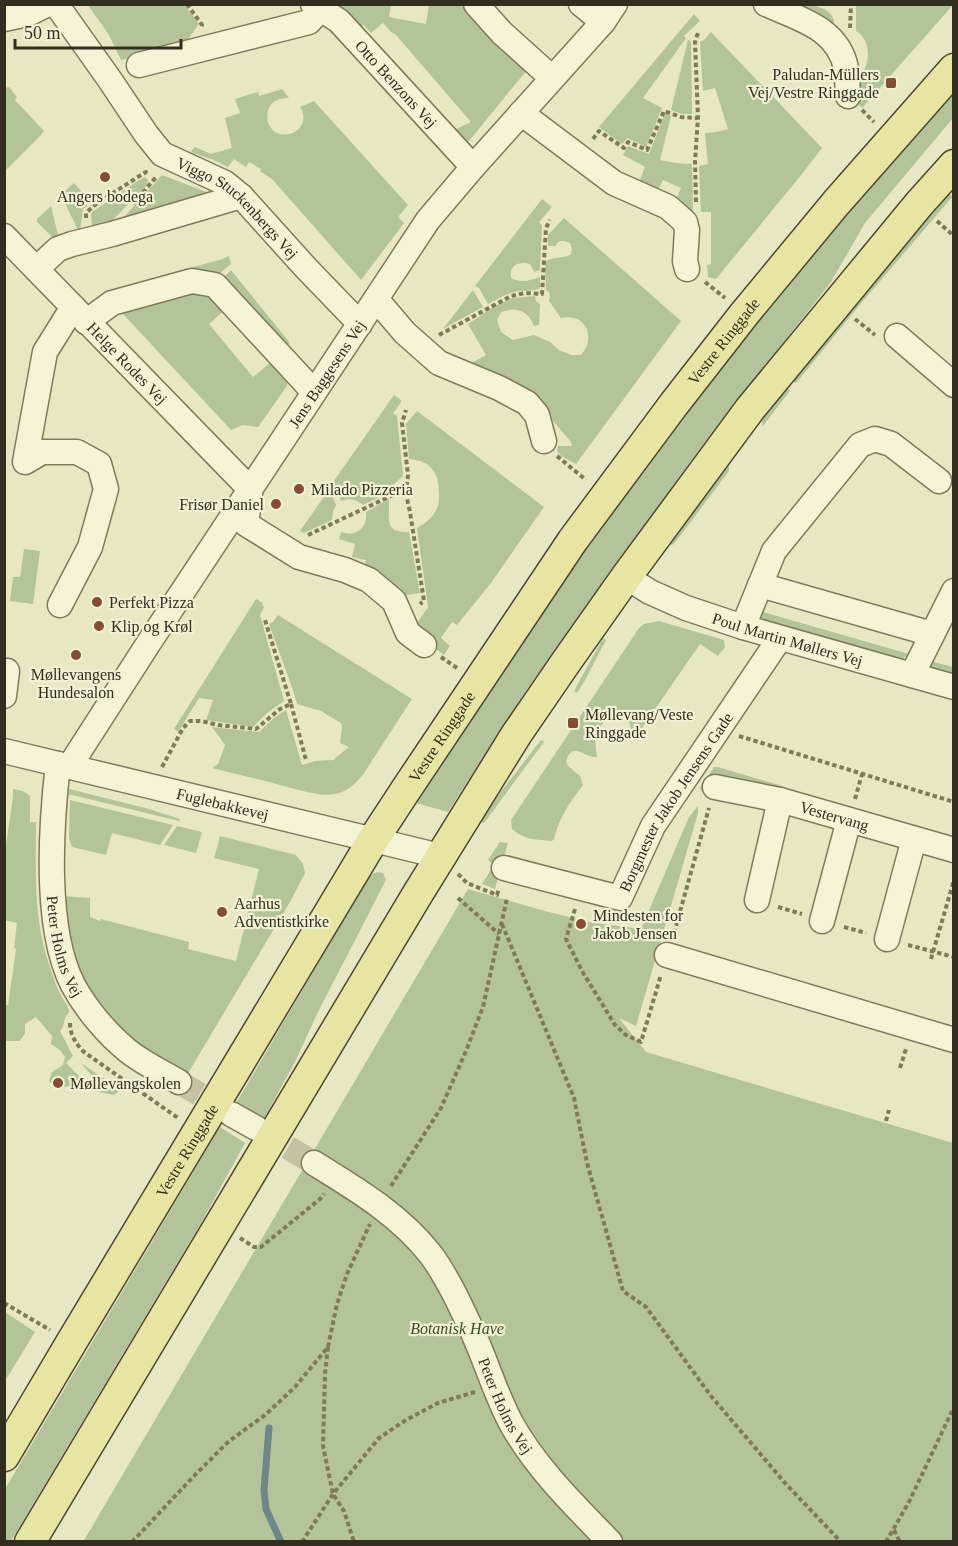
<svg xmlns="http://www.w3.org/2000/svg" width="958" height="1546" viewBox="0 0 958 1546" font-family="'Times New Roman',serif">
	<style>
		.green { fill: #b3c49a }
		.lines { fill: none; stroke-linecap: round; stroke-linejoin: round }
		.stream { stroke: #6e8788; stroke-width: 7 }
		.minor-tunnel { stroke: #c4c2a3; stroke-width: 24; stroke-dasharray: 24 12; stroke-linecap: butt }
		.minor-casing { stroke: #807a5d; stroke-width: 27 }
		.major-casing { stroke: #4e4731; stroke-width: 33 }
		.path { stroke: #807a5d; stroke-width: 4; stroke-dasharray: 4.5 3; stroke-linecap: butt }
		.minor { stroke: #f4f3d6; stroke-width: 24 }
		.major { stroke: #e6e5a1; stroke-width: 30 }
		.poi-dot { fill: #874c35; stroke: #f0f0d3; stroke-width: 2 }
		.labels { text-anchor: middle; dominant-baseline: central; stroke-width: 4.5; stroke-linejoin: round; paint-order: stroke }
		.poi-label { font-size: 16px; fill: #322e1f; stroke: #f0f0d3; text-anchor: start }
		.street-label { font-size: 16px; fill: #322e1f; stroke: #f0f0d3 }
		.park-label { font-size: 16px; font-style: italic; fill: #384c28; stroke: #f0f0d3 }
	</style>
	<rect width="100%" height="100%" fill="#e8e7c4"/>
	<g class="green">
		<path d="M339,4L391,5L389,17L426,24L429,5H467L527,70L465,146L452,131L471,122L396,35L391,32L383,23L371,33L364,25L359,28L338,5Z"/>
		<path d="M88,5H185L199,24L184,45L121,60L109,35Z"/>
		<path d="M806,5C816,5 832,9 834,21C835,24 833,27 833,31L803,12Z"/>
		<path d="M856,5H953L862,108L856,102V80C871,69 873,41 856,31Z"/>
		<path d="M694,14L700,21L684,36L686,38L643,98L662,108L646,147L627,138L622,144L599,127Z"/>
		<path d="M711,32L822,148L802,174L716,279L708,277L707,265L711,264V212H701L699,166L708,164L705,133L716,132L728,129L715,88L703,91L700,42L704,40Z"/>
		<path d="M688,40L691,41L692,114H682L671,110Z"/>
		<path d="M9,87L17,97L15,100L44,131L39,137L5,171V88Z"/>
		<path d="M282,89L289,98C281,98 273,100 269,108C267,112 267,118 268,122C276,147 315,131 300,107L314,101L408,205L398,217L404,223L361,280L272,179L260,171L261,169L249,162L246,167L234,159L228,167L214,160L193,153L191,151L195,147L211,154L232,148L225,118L240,113L235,99L258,92L259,96Z"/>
		<path d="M953,93V118L865,223L831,282L696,454L527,689L448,812L416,803C481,701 548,601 619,503C722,360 836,224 953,93Z"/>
		<path d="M665,113L671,116L660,160L676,163L692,164L693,211L686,212L676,200L681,188L663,180L657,192L638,185L645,167L623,155L628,146L649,154Z"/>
		<path d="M162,175L209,193L127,217H124Z"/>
		<path d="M145,177L148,180L147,185L111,222L92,227L91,215L92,212L136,182Z"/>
		<path d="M74,183L86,197L87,206L83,209L80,230L77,228L61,195Z"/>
		<path d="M949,194L951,195L952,197L858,307L797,382L795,383L793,380L855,304Z"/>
		<path d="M542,199L552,207L539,222L542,225L540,270L534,272L530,264C519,261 509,265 511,278C521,283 529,281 540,277V288C533,292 527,290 520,291C509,292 498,299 488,304L479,288L475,286Z"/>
		<path d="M51,206L59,239H54L37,222V219Z"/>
		<path d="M564,218L681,321L576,464L561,456L557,451L558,446H572L571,442L537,402L464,367L486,355L468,324L495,306L512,298L535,296L536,301L540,304L539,325L534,326C528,310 516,307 501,312L497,320L501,332L513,340L534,335L550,342L559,350L571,355H581C597,336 585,313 561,318L549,301L550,297L549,292L546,290L545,262C553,255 563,260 571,254L572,249L570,243C565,241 561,240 557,243L556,246H548V235Z"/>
		<path d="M229,256L231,264L214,278L161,284L160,276L223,259L224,258Z"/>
		<path d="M231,270L290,343L286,346L223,278Z"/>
		<path d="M473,290L483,307L443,329Z"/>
		<path d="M210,291L227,308L209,324L253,377L271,362L288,381L287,386L258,427L243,425L231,430L123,314L120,309L169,296Z"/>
		<path d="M787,389L790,391L789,392L763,426L761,421Z"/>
		<path d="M394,395L402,401L393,413L397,416L403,476L393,485L390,492L363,505C356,499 349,498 341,501L337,490L331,485Z"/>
		<path d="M417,411L544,507L491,583L457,625L452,622L441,638L450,646L444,655L420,637L415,626L428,607L417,528C424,524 434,517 437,508C439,504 439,498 439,494C439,472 431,461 409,459L406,424Z"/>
		<path d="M727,465L729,466V471L674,544L671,545L670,544L671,542Z"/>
		<path d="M328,491L331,493L336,505L333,512L332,520L304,533L300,531Z"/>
		<path d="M389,499C390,518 383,533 409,532L420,593L401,596L363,570L366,560L352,557L355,544L339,539L341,532C356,537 368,528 366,512Z"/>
		<path d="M24,549L40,551L33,604L10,601L13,577H20Z"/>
		<path d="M256,599L263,603L262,605L264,607L260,615L284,701L267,713L253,727L206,720L213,700L199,698L178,732L174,729Z"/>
		<path d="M756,610L909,654L902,660L753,620Z"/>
		<path d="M278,615L412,699L364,773C356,783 348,792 335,794C317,797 297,789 280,785C258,779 235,774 212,768L218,764L225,745L212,727L259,732L274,718L286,710L302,765L315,761L333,760L349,747L340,743L342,727L341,723L321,711L297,704L293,690L269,624L273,622Z"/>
		<path d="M659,621L724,640L725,647L718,656L700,644L633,741C631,736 632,728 629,722C620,705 601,722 597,733C594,741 596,749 597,757C583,758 573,740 566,761L568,766L580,776L583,785C570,802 559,818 554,839L552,841C537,840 522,839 512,829L511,820L639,628L644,624Z"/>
		<path d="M603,638L606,640L604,644L584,682L577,693L574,691Z"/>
		<path d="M930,661L953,667V679C942,675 932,674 930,661Z"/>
		<path d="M541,740L544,742L484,823L480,822L489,807Z"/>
		<path d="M714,767H718L782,786L779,792L729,776H719L705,792L701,791L700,788Z"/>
		<path d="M13,789C19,790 25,791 30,796V822H36C36,870 33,918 49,964C53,978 58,991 65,1002C67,1005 69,1008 69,1011C69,1013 65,1017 65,1019C63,1024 64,1027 60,1031L73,1056L66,1063L87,1084L93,1077L80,1062L120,1090L114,1095L94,1091L83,1084C73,1086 57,1090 49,1081L52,1072L63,1065L65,1057L60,1050L51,1044L52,1036L36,1017L25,1024V1033L20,1041H5V1005H8L16,949L14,948L17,923L4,920L5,852L13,797Z"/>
		<path d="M69,789L149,809L180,819L179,821L68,794Z"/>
		<path d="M70,800L173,825L160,845L112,833L106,855L72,847L69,838Z"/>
		<path d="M698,806V813L636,1026L619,1018L646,1052L953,1143V1541L83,1542L468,889L545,911L589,922L641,929L689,817Z"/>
		<path d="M177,826L202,832L196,853L164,845Z"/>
		<path d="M220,836L296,855L303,864L305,873L290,902L187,1075C173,1067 157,1059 144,1049C111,1024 83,990 73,950C68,932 66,914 63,896L90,898V917L100,921L101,919L189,942L188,949L236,961L259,869L214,858Z"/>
		<path d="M500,842L508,843L495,889L482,884L494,865L488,860Z"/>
		<path d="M377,872L383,873L386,880L318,1012L295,1062L262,1122L235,1105L370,875Z"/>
		<path d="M220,1127L245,1143L200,1225L11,1541H5V1489Z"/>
		<path d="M5,1312L35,1332L5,1381Z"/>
	</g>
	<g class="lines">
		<path class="stream" d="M269,1428L264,1490L266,1509L281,1542"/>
		<g class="minor-tunnel">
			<path d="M179,1082L229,1112"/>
			<path d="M257,1129L314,1163"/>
		</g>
		<defs>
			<g id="minor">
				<path id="s1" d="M56,4L110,80L146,134L162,154L225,183L241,196L306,268L360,324"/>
				<path id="s2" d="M313,4L339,21L473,167"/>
				<path d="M476,4L502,33L552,78"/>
				<path d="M581,4L603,22"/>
				<path d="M766,4C799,19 838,28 846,68C848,77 847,87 848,96"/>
				<path d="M4,19L28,14L48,4"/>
				<path d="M139,65L309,22L321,8"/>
				<path d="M521,113L614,183L668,207L685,222L687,230L685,261L687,269"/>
				<path id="s3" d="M4,236L250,489"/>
				<path d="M36,269L58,249L72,244L112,234L241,196"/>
				<path d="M376,299L405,333L439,363L499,388L527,403L537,415L544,441"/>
				<path d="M86,322L112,303L192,281L215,285L314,392"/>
				<path d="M897,336L954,385"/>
				<path d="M250,494L246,524L299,557L345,570L369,580L394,601L408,633L424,645"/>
				<path id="s4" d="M626,577L650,592L686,608L743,627L954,687"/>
				<path d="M760,585L932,634"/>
				<path d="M60,605L90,547L106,489L99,464L77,452H42L25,462L45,352L73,307"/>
				<path d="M743,627L774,551L860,445L875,439L891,444L939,481"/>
				<path d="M912,675L954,591"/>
				<path d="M4,696L7,671"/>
				<path id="s5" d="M4,751L440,856"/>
				<path id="s6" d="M58,764C51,825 44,929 73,985C86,1009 107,1034 128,1051C143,1063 162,1072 179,1082"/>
				<path id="s7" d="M69,767L150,641L428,220L473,167L603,22L615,4"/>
				<path id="s8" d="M715,787L780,800L954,850"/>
				<path id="s9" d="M504,868L620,898L653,826L780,638"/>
				<path d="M757,900L780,800"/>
				<path d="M822,921L849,820"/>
				<path d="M887,939L914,839"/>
				<path d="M667,955L954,1040"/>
				<path d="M231,1114L256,1128"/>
				<path id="s10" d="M314,1163C356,1189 400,1215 431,1255C448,1278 462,1309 474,1335C487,1364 496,1395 511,1423C536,1468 574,1505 610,1542"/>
			</g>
			<g id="major">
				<path id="s11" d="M4,1456L71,1343L373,840L407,788L573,540L674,404L745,313L836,203L954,69"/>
				<path d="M30,1542L417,895L516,735L566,662L626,577L750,409L919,204L954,165"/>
			</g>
		</defs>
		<use href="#minor" class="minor-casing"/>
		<use href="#major" class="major-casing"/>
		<g class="path">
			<path d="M187,4L202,25L201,27"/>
			<path d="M850,28L851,4"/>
			<path d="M862,110L874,122"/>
			<path d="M593,139L599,131L624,148L628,142L647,150L664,111L681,117L698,118"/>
			<path d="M696,202L695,161L698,118L695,42L698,33"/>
			<path d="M133,204L157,176"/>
			<path d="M86,218V213L96,204L141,175L146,172L148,173"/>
			<path d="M937,221L954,236"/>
			<path d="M705,282L725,298"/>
			<path d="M855,319L875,335"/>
			<path d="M439,335L511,296L525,293L542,294L546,228L550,220"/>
			<path d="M557,456L586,480"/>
			<path d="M406,494L408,475L402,423L406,410"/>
			<path d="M308,535L393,495L406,494L410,512L424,601L420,604"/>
			<path d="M441,657L457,668"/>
			<path d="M291,704L306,760"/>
			<path d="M739,736L954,802"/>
			<path d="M162,767L183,728L190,721H201L218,725L256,729L280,709L291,704L265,620"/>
			<path d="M855,799L862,774"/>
			<path d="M458,874L467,883L497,895L499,888"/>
			<path d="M458,898L499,934"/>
			<path d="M778,907L802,914"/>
			<path d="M575,909L566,939L582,971L615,1025L626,1035L641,1042L661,975"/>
			<path d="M502,924L574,1098L587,1163L623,1291L646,1307L711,1396L785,1483L841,1542"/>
			<path d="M844,927L866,933"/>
			<path d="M674,933L709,808"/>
			<path d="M908,945L954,957"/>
			<path d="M931,959L954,880"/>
			<path d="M70,1023C70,1035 76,1044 84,1052L178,1118"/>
			<path d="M900,1068L906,1049"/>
			<path d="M886,1121L889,1110"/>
			<path d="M391,1186L441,1108L466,1051L483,1007L507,898"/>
			<path d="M240,1238L254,1247H261L320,1199L324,1194"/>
			<path d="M4,1303L50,1330"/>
			<path d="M328,1347L325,1374L323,1446L333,1494L344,1511L354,1542"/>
			<path d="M894,1530L900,1542"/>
			<path d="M132,1542L193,1477L228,1442L265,1415L295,1387L328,1347L337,1304L347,1274L370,1224"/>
			<path d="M302,1542L333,1494L379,1438L406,1420L438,1403L475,1392"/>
			<path d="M886,1542L909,1502L954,1407"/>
		</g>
		<use href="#minor" class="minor"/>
		<use href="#major" class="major"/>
	</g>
	<g class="poi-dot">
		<rect x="885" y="77" width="12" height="12" rx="3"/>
		<circle cx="105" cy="177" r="6"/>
		<circle cx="299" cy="489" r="6"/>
		<circle cx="276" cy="504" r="6"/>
		<circle cx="97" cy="602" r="6"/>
		<circle cx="99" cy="626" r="6"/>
		<circle cx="76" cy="655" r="6"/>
		<rect x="567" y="717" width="12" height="12" rx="3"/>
		<circle cx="222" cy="912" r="6"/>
		<circle cx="581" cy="924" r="6"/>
		<circle cx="58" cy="1083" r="6"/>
	</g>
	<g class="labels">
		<g class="poi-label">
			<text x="879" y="74" text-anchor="end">Paludan-Müllers<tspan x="879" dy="18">Vej/Vestre Ringgade</tspan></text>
			<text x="105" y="196" text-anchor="middle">Angers bodega</text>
			<text x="311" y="489">Milado Pizzeria</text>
			<text x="264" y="504" text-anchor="end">Frisør Daniel</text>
			<text x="109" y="602">Perfekt Pizza</text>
			<text x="111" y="626">Klip og Krøl</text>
			<text x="76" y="674" text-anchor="middle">Møllevangens<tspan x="76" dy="18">Hundesalon</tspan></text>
			<text x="585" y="714">Møllevang/Veste<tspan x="585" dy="18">Ringgade</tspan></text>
			<text x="234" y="903">Aarhus<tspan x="234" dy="18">Adventistkirke</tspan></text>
			<text x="593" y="915">Mindesten for<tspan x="593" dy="18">Jakob Jensen</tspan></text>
			<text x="70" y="1083">Møllevangskolen</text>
		</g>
		<g class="street-label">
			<text stroke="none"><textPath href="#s2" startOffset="116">Otto Benzons Vej</textPath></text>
			<text stroke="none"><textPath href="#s1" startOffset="278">Viggo Stuckenbergs Vej</textPath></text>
			<text stroke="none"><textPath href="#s11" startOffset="1328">Vestre Ringgade</textPath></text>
			<text stroke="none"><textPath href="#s3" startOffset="177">Helge Rodes Vej</textPath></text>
			<text stroke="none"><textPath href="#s7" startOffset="470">Jens Baggesens Vej</textPath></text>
			<text stroke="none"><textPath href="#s4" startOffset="174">Poul Martin Møllers Vej</textPath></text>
			<text stroke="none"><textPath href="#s11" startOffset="842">Vestre Ringgade</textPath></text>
			<text stroke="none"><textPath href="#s9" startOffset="231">Borgmester Jakob Jensens Gade</textPath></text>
			<text stroke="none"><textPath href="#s5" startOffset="225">Fuglebakkevej</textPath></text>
			<text stroke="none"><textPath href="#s8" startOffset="123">Vestervang</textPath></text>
			<text stroke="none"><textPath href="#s6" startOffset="184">Peter Holms Vej</textPath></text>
			<text stroke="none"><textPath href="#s11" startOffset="356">Vestre Ringgade</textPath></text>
			<text stroke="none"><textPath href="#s10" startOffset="318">Peter Holms Vej</textPath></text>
		</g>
		<g class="park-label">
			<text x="457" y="1328">Botanisk Have</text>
		</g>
	</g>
	<rect width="958" height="1546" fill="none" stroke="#322e1f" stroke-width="12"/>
	<path d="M15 39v9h166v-9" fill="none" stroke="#322e1f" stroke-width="3"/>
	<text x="24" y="39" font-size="18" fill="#322e1f" stroke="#f0f0d3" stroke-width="4.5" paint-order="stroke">50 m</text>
</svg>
